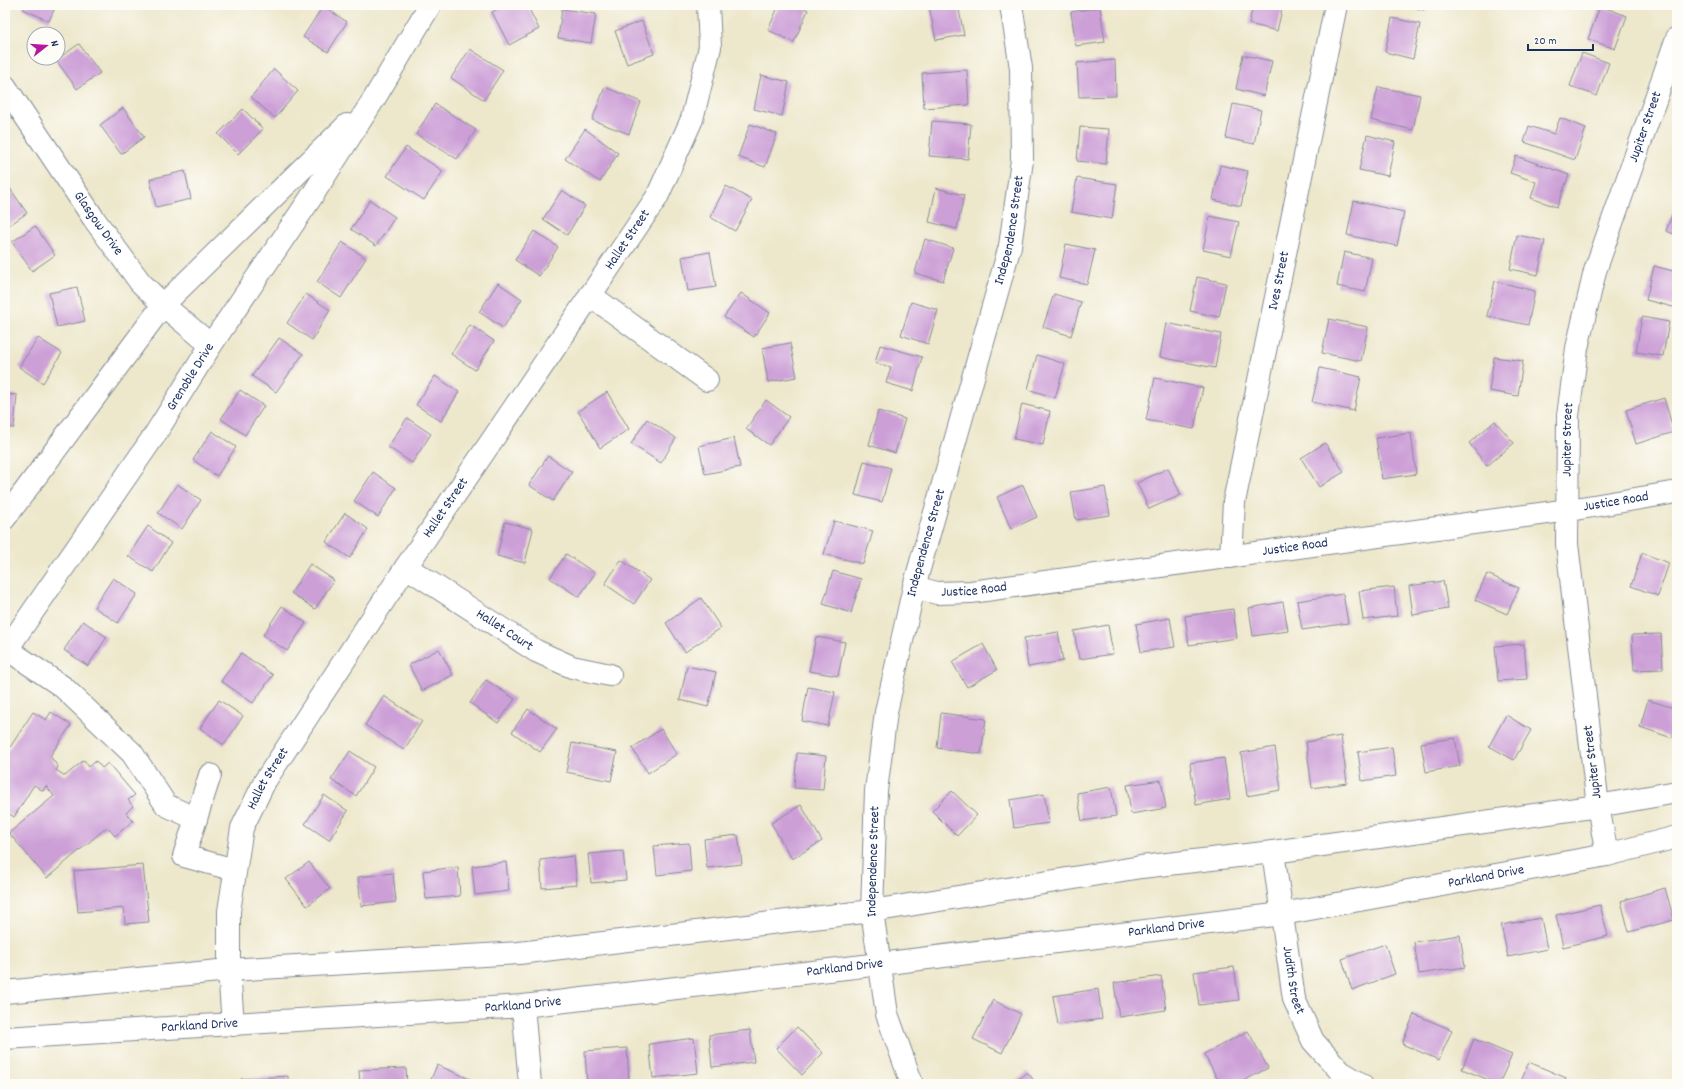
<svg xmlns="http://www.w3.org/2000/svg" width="1682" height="1089" viewBox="0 0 1682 1089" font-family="Dekko,sans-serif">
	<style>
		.building { fill: #cc9fd7 }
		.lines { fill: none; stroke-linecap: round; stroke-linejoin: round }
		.minor-casing { stroke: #848b94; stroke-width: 24 }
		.minor { stroke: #fff; stroke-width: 22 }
		.labels { text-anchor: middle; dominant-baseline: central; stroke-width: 3.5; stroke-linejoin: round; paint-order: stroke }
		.street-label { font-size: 14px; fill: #1b2f5e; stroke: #fdfcf7 }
	</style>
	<rect width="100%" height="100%" fill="#fdfcf7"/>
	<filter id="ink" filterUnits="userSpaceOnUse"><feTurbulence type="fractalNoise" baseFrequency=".025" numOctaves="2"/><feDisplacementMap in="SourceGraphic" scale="8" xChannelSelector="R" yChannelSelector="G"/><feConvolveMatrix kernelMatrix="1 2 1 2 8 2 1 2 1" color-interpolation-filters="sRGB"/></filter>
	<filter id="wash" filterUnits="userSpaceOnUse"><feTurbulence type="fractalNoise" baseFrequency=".012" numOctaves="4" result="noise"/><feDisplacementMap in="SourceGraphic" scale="16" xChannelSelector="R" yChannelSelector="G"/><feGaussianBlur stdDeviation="0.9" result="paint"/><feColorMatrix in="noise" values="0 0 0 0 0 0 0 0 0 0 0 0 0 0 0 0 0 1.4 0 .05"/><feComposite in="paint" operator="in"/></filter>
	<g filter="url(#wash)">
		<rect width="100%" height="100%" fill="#ede7cb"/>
		<g id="blocks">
			<g class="building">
				<path d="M25,5H56L49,21L23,9Z"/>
				<path d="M505,5H527L539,29L509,45L492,12Z"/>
				<path d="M779,5H797L808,10L794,42L768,30Z"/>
				<path d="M958,5L964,35L936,40L929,6Z"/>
				<path d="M1253,5H1283L1277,31L1249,24Z"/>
				<path d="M1404,5H1425L1424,10Z"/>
				<path d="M323,6L347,22L328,52L303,37Z"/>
				<path d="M1600,6L1627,16L1615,49L1588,39Z"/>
				<path d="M1100,7L1105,42L1076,46L1071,12Z"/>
				<path d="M562,9L596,14L591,43L558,38Z"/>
				<path d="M1392,18L1420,24L1413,59L1385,52Z"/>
				<path d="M642,21L654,54L627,64L615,31Z"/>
				<path d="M79,44L100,73L77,89L56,60Z"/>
				<path d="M470,49L503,70L484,100L451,78Z"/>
				<path d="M1582,53L1609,63L1597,96L1570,86Z"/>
				<path d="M1243,55L1272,61L1264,96L1236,89Z"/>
				<path d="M1115,60L1116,96L1079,97L1077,63Z"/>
				<path d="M274,69L298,91L275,118L251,97Z"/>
				<path d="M967,70L969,105L924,108L922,73Z"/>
				<path d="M761,75L789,82L782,116L754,109Z"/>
				<path d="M605,87L641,102L629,134L592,120Z"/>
				<path d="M1378,87L1420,95L1413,130L1371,120Z"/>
				<path d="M435,104L476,130L457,159L416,134Z"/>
				<path d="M1233,104L1261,110L1254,144L1226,138Z"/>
				<path d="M123,108L144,137L121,154L100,125Z"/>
				<path d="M243,109L263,129L238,154L218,134Z"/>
				<path d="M1560,118L1586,128L1575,160L1524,142L1529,126L1554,134Z"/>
				<path d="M932,121L971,124L968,159L929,156Z"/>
				<path d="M750,124L777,134L765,167L738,157Z"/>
				<path d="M1080,127L1109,129L1106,164L1077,161Z"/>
				<path d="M585,129L618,153L600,182L565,159Z"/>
				<path d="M1367,135L1395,142L1388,176L1359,170Z"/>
				<path d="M406,147L443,171L424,200L387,176Z"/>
				<path d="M1516,156L1569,175L1557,207L1531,198L1536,182L1510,173Z"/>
				<path d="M1220,165L1248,171L1241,206L1213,200Z"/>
				<path d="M185,171L191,199L156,207L150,179Z"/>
				<path d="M1077,178L1117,184L1112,219L1071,212Z"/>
				<path d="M7,184L27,213L5,228V185Z"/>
				<path d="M726,186L752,200L735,231L710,217Z"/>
				<path d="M936,188L964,195L957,229L929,222Z"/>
				<path d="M562,190L585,206L567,235L543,219Z"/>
				<path d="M370,200L395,217L376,246L351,229Z"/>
				<path d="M1354,201L1404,212L1397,246L1347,235Z"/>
				<path d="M1677,201V235L1666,231Z"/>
				<path d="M1210,216L1239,222L1231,256L1203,250Z"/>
				<path d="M35,226L55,255L32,271L12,242Z"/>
				<path d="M534,231L558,247L539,276L515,260Z"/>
				<path d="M1517,235L1545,241L1538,275L1510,269Z"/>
				<path d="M925,239L953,248L943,281L915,273Z"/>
				<path d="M342,242L366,258L341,298L317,282Z"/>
				<path d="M1066,244L1095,250L1087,284L1059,278Z"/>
				<path d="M710,252L716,287L688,291L682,257Z"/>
				<path d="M1344,252L1372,258L1365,292L1337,286Z"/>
				<path d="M1654,266L1677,272V308L1646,300Z"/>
				<path d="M1197,277L1226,283L1219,317L1190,311Z"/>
				<path d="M1495,281L1535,291L1528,325L1487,316Z"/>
				<path d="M498,283L522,299L503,328L479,312Z"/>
				<path d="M77,287L85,321L57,327L49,293Z"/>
				<path d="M741,293L770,313L754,337L724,317Z"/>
				<path d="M306,294L330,310L312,340L287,323Z"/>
				<path d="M1054,294L1081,302L1071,336L1043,327Z"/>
				<path d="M911,302L938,310L928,344L901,335Z"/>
				<path d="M1642,317L1669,322L1663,356L1636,352Z"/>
				<path d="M1329,319L1368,327L1361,361L1322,353Z"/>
				<path d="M1166,323L1221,334L1215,368L1160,357Z"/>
				<path d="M470,325L494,341L475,370L451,354Z"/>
				<path d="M38,338L62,353L43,383L19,367Z"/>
				<path d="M279,338L303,354L276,392L252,376Z"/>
				<path d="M790,343L797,377L768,382L762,348Z"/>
				<path d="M880,345L922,357L913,391L886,383L891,367L875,363Z"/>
				<path d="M1037,355L1065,364L1055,398L1028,389Z"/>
				<path d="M1494,357L1523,361L1518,396L1489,391Z"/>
				<path d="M1320,368L1361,377L1354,411L1312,402Z"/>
				<path d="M435,376L459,392L441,421L416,405Z"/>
				<path d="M1155,378L1203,388L1194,429L1146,420Z"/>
				<path d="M240,390L264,406L245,435L221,419Z"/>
				<path d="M607,392L629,429L600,448L578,411Z"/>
				<path d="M5,394L17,395L14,428L5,427Z"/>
				<path d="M1664,398L1674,432L1636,444L1626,410Z"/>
				<path d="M766,400L789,417L769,445L746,429Z"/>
				<path d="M1022,404L1050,411L1043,445L1014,439Z"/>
				<path d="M878,411L905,419L895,453L869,445Z"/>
				<path d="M407,418L431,434L412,463L388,447Z"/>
				<path d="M647,419L676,438L661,463L631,444Z"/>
				<path d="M1495,421L1514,443L1487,466L1469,443Z"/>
				<path d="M212,431L236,447L217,476L193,460Z"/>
				<path d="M1411,433L1416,474L1382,479L1376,438Z"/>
				<path d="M734,438L740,467L705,474L699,446Z"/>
				<path d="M1325,443L1344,472L1319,487L1301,458Z"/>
				<path d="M548,456L572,472L553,501L529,485Z"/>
				<path d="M864,461L891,468L882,502L855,495Z"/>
				<path d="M1168,468L1181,495L1149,509L1137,483Z"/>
				<path d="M373,472L396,488L378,517L354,501Z"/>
				<path d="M177,484L201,500L182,529L158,513Z"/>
				<path d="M1023,485L1037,517L1011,529L997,497Z"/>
				<path d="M1105,487L1110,515L1076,520L1071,492Z"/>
				<path d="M345,513L368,529L350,558L326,542Z"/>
				<path d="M834,521L873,531L863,564L824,554Z"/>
				<path d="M505,522L533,529L525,563L497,556Z"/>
				<path d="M148,526L171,543L153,572L128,556Z"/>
				<path d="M1642,553L1669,563L1658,596L1631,586Z"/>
				<path d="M566,554L595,573L579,597L550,578Z"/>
				<path d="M621,560L650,580L634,604L605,584Z"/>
				<path d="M310,564L334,580L315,609L291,593Z"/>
				<path d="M833,571L861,579L851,613L823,604Z"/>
				<path d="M1487,574L1519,588L1507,614L1475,600Z"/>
				<path d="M113,578L137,594L118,623L94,607Z"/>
				<path d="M1443,581L1448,609L1413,615L1409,586Z"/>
				<path d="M1394,587L1397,616L1363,620L1359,591Z"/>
				<path d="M1343,594L1348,623L1302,630L1297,601Z"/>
				<path d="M701,598L721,628L685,652L666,623Z"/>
				<path d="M1283,602L1288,631L1253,636L1249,608Z"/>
				<path d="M282,606L306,623L287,651L263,635Z"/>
				<path d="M1233,609L1237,638L1189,645L1185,616Z"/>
				<path d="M1170,618L1175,647L1141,652L1136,624Z"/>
				<path d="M83,621L107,637L88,666L64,650Z"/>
				<path d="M1108,625L1113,654L1079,659L1074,631Z"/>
				<path d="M1058,632L1063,661L1028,667L1024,638Z"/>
				<path d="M1661,634L1663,669L1634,670L1632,635Z"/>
				<path d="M816,637L845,642L838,676L809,671Z"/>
				<path d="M983,644L997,670L967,687L952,662Z"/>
				<path d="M1524,644L1527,679L1498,681L1495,646Z"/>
				<path d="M439,649L453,675L422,691L409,665Z"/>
				<path d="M241,653L273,675L253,703L221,681Z"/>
				<path d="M687,666L716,672L708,707L680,700Z"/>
				<path d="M486,680L515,699L498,723L470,703Z"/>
				<path d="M808,687L835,692L828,726L802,721Z"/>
				<path d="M384,696L422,721L404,750L365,725Z"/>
				<path d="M219,700L243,716L224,745L200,728Z"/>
				<path d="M1648,700L1677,709V723L1672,738L1640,727Z"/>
				<path d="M528,709L557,729L540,752L512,732Z"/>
				<path d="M33,712L46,720L51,712L71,725L50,756L58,767L56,770L65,776L84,760L89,767L96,761L102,768L108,763L135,795L128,800L133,806L126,813L133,821L115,836L107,827L47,878L9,833L54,796L46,786L43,791L34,785L14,817L5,811V755Z"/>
				<path d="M941,713L986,719L981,754L937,748Z"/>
				<path d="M1506,715L1531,730L1514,760L1489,746Z"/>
				<path d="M661,729L677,754L648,773L632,748Z"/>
				<path d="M1341,736L1347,783L1312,788L1306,742Z"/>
				<path d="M1455,738L1460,766L1426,772L1421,743Z"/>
				<path d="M572,743L617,752L611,781L566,772Z"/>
				<path d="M1275,747L1281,790L1247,796L1241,753Z"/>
				<path d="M1392,747L1396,776L1362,781L1358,752Z"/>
				<path d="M350,751L374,767L356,796L331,780Z"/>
				<path d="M797,753L826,756L823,790L794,788Z"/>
				<path d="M1224,758L1230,799L1196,805L1190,763Z"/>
				<path d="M1161,780L1166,808L1131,814L1127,785Z"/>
				<path d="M1111,787L1116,816L1082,821L1077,793Z"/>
				<path d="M952,791L977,815L957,836L932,811Z"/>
				<path d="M1044,794L1049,823L1014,828L1010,800Z"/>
				<path d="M324,795L348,811L329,840L305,824Z"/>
				<path d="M801,805L822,841L792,859L771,823Z"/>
				<path d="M738,835L742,864L707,868L704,839Z"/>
				<path d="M689,843L691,871L657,875L654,846Z"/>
				<path d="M623,851L626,880L591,883L588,854Z"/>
				<path d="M574,856L577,885L542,888L540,860Z"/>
				<path d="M309,862L330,889L307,906L286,879Z"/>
				<path d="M506,862L509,891L475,895L472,866Z"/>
				<path d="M143,865L149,922L125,924L124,908L78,912L74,871Z"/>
				<path d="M458,867L460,896L426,899L423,871Z"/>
				<path d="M393,873L396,902L361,906L358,877Z"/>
				<path d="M1665,888L1674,920L1629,932L1621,901Z"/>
				<path d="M1600,905L1608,936L1563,947L1556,915Z"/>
				<path d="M1541,918L1547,949L1508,957L1501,925Z"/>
				<path d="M1460,935L1465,967L1419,974L1414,942Z"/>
				<path d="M1385,944L1395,974L1352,990L1342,959Z"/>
				<path d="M1234,967L1239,1000L1199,1005L1194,972Z"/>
				<path d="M1161,976L1166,1010L1119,1017L1114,983Z"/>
				<path d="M1098,989L1102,1019L1058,1025L1053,996Z"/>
				<path d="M993,1000L1021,1014L1002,1053L973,1039Z"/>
				<path d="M1414,1014L1452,1030L1439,1060L1402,1044Z"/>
				<path d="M797,1027L823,1053L802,1075L776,1048Z"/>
				<path d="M750,1030L754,1062L712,1067L709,1035Z"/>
				<path d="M1248,1031L1268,1068L1237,1084H1220L1204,1054Z"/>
				<path d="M694,1038L698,1073L653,1078L649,1044Z"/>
				<path d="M1474,1039L1512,1055L1499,1084L1462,1069Z"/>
				<path d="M627,1048L629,1081L587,1084L585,1051Z"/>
				<path d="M1529,1062L1566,1078L1564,1084H1520Z"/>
				<path d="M437,1065L477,1082L476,1084H429Z"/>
				<path d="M406,1068L407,1084H360L359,1070Z"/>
				<path d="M1027,1072L1037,1084H1013Z"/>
				<path d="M288,1076V1084H242L241,1079Z"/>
			</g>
		</g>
	</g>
	<g filter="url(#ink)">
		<use href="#blocks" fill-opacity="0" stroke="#848b94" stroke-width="1"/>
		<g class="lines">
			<defs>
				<g id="minor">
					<path id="s1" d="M5,86L94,219L140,282L163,305L211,345"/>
					<path d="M590,295L707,380"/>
					<path d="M5,518L163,305L347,125"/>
					<path id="s2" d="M1231,557L1234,502L1336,5"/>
					<path id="s3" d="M406,567L536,651L572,667L610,675"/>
					<path id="s4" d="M914,587L937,593L971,592L1569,510L1677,492"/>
					<path d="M7,649L63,687L132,753L166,805L196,819"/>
					<path id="s5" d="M5,652L154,436L211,345L310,199L374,99L430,5"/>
					<path d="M210,775L184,856L235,870"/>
					<path id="s6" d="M1273,852L1294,999L1313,1041L1341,1072L1361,1084"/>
					<path id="s7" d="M1607,855L1598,806L1567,544L1568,416L1577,348L1595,271L1677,38"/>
					<path d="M5,992L229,970L519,953L872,911L1141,867L1273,852L1598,806L1677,792"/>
					<path d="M523,1006L530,1084"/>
					<path id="s8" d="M233,1025L229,970V911L242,828L265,781L406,567L657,197L692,119L710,47L708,5"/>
					<path id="s9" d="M5,1038L523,1006L880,964L1282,914L1607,855L1677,837"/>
					<path id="s10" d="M912,1084L887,1014L872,911L876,791L886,712L914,587L1010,246L1022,160L1021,68L1011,5"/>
				</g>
			</defs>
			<use href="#minor" class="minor-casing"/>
			<use href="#minor" class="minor"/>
		</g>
	</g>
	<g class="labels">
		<g class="street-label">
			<text stroke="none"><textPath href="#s7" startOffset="742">Jupiter Street</textPath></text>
			<text stroke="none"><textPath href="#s1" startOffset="166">Glasgow Drive</textPath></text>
			<text stroke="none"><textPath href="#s10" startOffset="876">Independence Street</textPath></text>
			<text stroke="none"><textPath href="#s8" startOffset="902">Hallet Street</textPath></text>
			<text stroke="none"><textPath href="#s2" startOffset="281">Ives Street</textPath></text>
			<text stroke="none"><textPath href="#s5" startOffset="332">Grenoble Drive</textPath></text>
			<text stroke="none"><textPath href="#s7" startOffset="418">Jupiter Street</textPath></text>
			<text stroke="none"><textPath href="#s4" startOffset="709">Justice Road</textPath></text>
			<text stroke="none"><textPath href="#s8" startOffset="578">Hallet Street</textPath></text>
			<text stroke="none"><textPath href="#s10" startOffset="552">Independence Street</textPath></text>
			<text stroke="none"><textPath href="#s4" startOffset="385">Justice Road</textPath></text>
			<text stroke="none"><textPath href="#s4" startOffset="61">Justice Road</textPath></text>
			<text stroke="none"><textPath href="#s3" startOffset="117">Hallet Court</textPath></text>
			<text transform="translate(1593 762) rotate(-97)">Jupiter Street</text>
			<text stroke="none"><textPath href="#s8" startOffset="254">Hallet Street</textPath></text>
			<text stroke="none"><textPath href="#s10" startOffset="228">Independence Street</textPath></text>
			<text stroke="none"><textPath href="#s9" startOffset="1491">Parkland Drive</textPath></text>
			<text stroke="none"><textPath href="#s9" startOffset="1167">Parkland Drive</textPath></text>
			<text stroke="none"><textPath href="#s9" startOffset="843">Parkland Drive</textPath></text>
			<text stroke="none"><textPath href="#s6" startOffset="130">Judith Street</textPath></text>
			<text stroke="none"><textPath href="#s9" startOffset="519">Parkland Drive</textPath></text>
			<text stroke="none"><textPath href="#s9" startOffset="195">Parkland Drive</textPath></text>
		</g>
	</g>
	<rect width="1682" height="1089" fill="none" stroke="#fdfcf7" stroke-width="20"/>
	<g transform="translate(46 46) rotate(73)"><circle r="19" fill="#fdfcf7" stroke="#a3aaba"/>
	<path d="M0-3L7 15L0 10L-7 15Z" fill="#b5179e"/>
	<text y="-6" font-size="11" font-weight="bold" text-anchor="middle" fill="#1b2f5e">N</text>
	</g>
	<path d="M1528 44v6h65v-6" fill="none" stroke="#1b2f5e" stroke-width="2"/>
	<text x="1534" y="44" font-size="12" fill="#1b2f5e" stroke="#fdfcf7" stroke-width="3" paint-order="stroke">20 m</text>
</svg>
